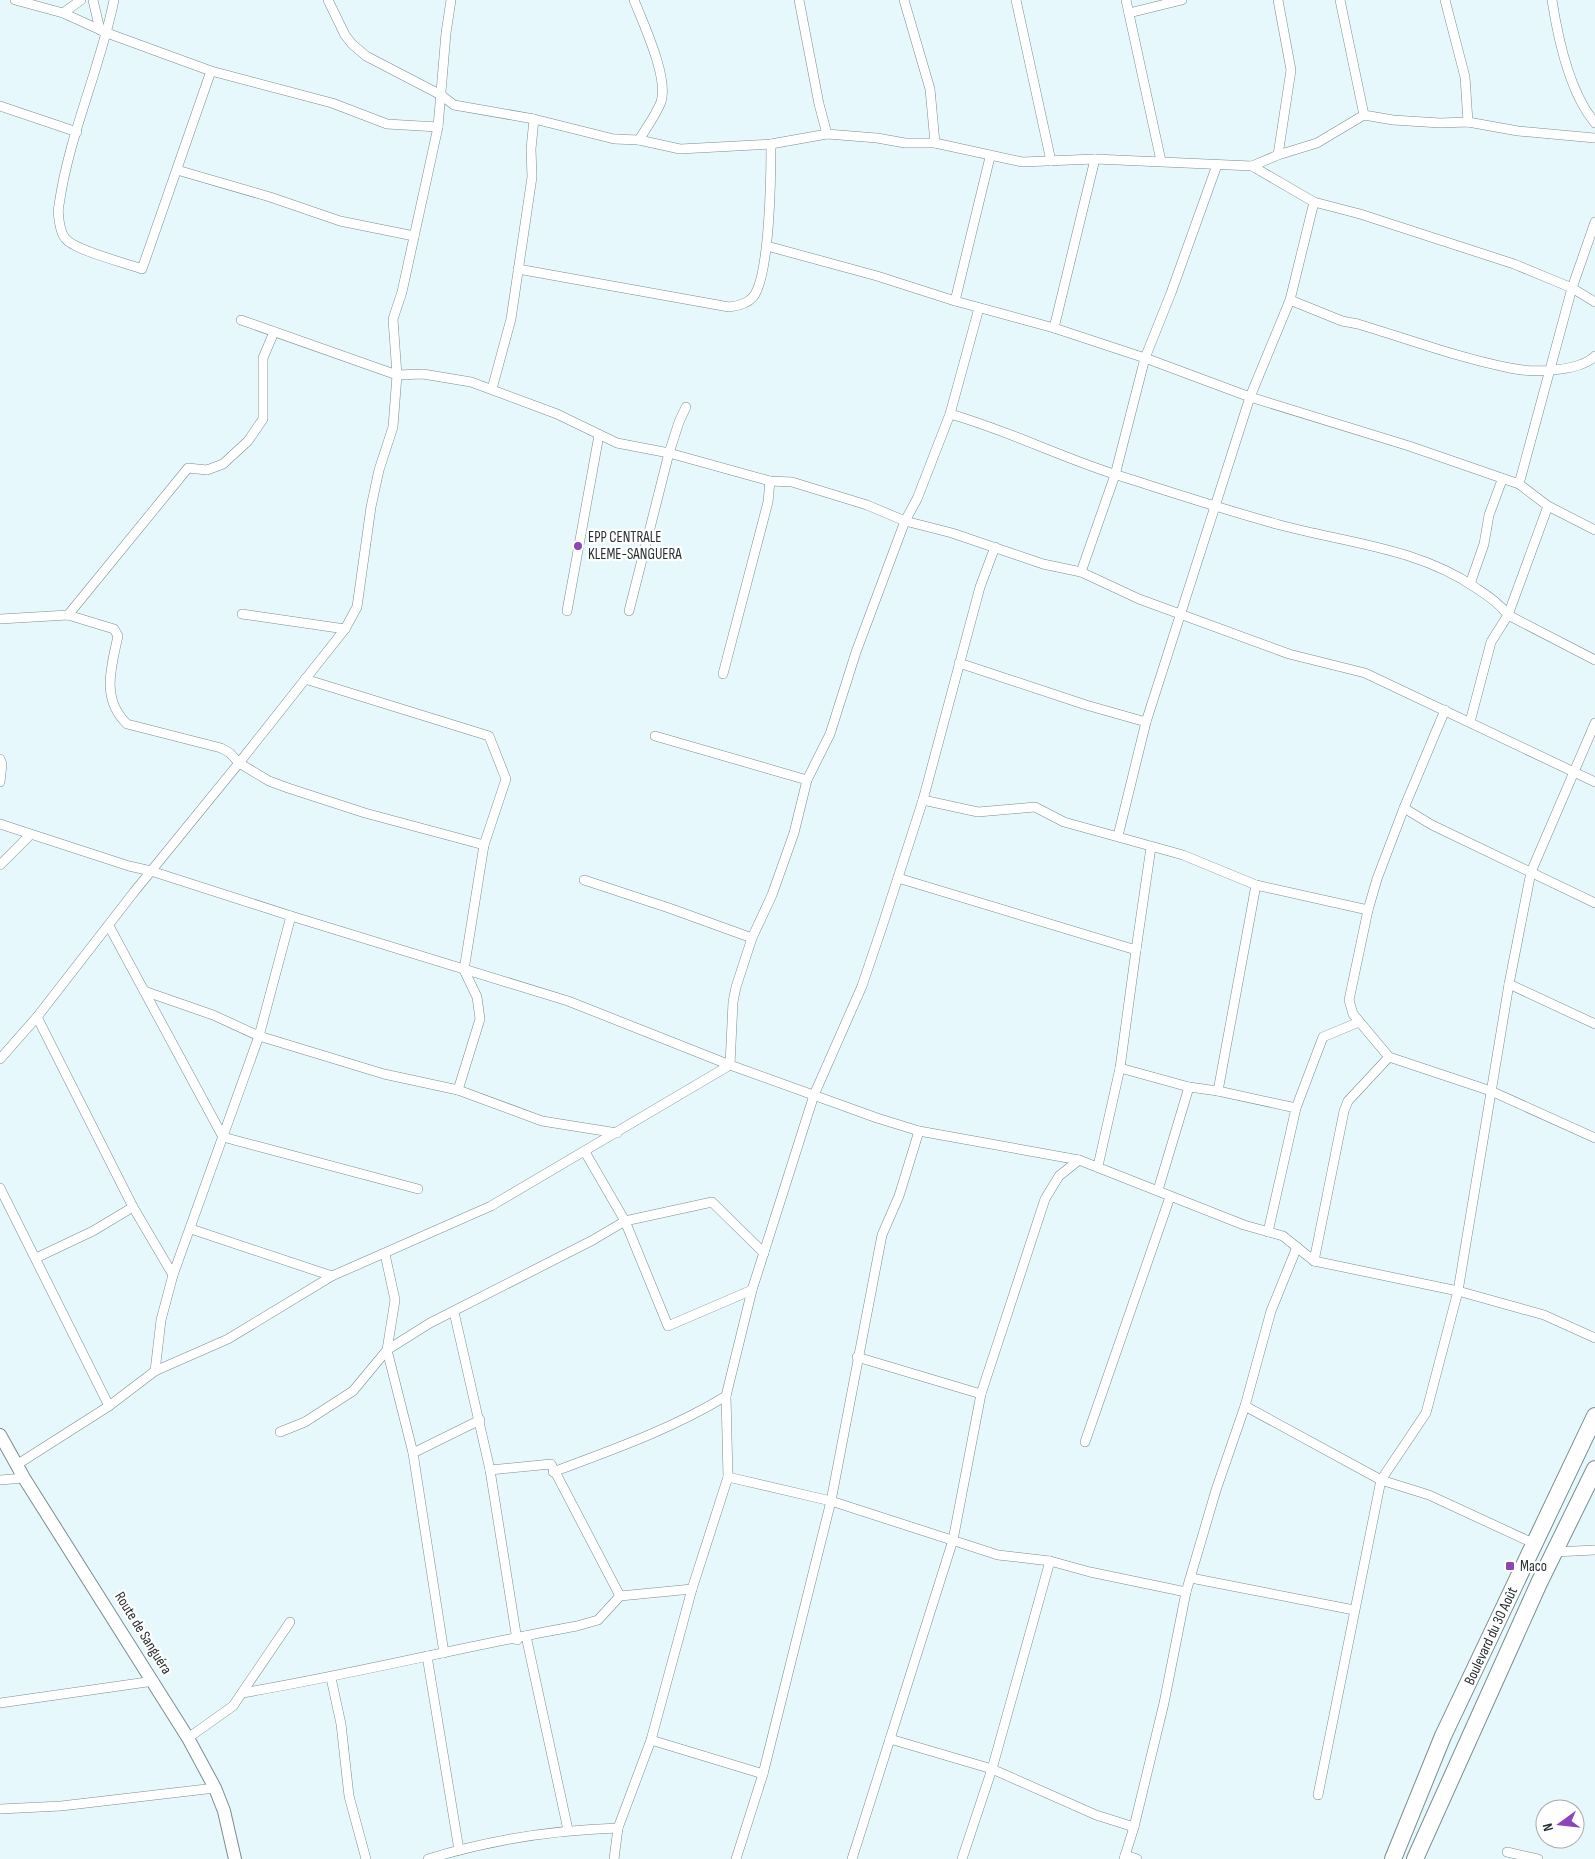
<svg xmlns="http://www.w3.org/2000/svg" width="1595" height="1859" viewBox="0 0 1595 1859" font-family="'Sofia Sans Condensed',sans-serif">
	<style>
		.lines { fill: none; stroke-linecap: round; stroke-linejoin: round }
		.street-casing { stroke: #7c8d8f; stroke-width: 10 }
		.secondary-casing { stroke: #7c8d8f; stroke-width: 14 }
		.highway-casing { stroke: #7c8d8f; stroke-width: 18 }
		.street { stroke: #fff; stroke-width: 9 }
		.secondary { stroke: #fff; stroke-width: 12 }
		.highway { stroke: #fff; stroke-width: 16 }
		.poi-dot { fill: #8b46b9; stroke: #fff; stroke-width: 2 }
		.labels { text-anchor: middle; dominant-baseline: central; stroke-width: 4.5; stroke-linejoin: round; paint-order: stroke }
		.poi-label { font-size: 15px; fill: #293031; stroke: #fff; text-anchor: start }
		.street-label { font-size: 15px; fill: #293031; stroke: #fff }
	</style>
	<rect width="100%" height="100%" fill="#e6f8fb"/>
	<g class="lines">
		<defs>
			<g id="street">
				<path d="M15,0L63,13L107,33L211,71L332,103L387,124L438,127"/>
				<path d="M93,0L100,30"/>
				<path d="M114,0C100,69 69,135 59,205C57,213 60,232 65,238C73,250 126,263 142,269L211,71"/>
				<path d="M328,0L345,35L352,44L366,56L441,95L454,105L534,119L614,139L639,140L680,149L771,144L827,134L877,138L905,143H935L1022,162L1095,159L1252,166L1314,202L1360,214L1514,264L1572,288L1595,302"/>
				<path d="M634,0C643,23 669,78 661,102C656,115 646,128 639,140"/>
				<path d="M799,0L819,104L827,134"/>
				<path d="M904,0L930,89L935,143"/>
				<path d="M1016,0L1051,161"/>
				<path d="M1126,0L1161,161"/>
				<path d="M1340,0L1364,115L1393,120L1440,123L1468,122L1518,131L1595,138"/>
				<path d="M1445,0L1465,77L1468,122"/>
				<path d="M1552,0C1558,39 1569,92 1595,123"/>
				<path d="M63,13L81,0"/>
				<path d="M1129,13L1182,0"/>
				<path d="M0,106L77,132"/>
				<path d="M1278,155L1317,143L1364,115"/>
				<path d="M1252,166L1278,155L1291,70L1278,0"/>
				<path d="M177,170L270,197L340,221L414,236"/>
				<path d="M1314,202L1290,300L1250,397L1409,446L1519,484L1548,506L1595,530"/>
				<path d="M767,246L877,276L955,301L1054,328L1145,358L1250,397L1146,722L1086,705L959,663"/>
				<path d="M518,269L729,307C738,306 747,304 753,297C770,277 771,173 771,144"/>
				<path d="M1290,300L1342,321L1358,324C1408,339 1459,358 1510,368C1532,373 1579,372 1595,356"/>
				<path d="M955,301L990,157"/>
				<path d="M241,320L397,375L423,374L471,382L557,414L617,443L669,453L679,422L686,407"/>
				<path d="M1054,328L1095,159"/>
				<path d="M492,389L511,319L532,177L531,149L534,119"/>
				<path d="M950,414C1007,430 1060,457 1117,475C1171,492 1225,510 1280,525C1347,543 1418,548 1476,588C1488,596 1499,603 1508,615L1595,660"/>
				<path d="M1519,484L1572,288L1595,222"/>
				<path d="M1081,572L1115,475L1145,358L1171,293L1217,165"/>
				<path d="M1470,584L1484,544L1489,515L1502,480"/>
				<path d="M567,611L599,435"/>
				<path d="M629,611L669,453L770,481L792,482L867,505L905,521L952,533L1043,564L1081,572L1139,599L1289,654L1365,673L1595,782"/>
				<path d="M242,614L345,629"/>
				<path d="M68,615L188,468L207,470L223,464L248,441L263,419V358L274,332"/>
				<path d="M0,619L68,615L114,629L118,636C111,668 101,699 127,724L221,748L230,753L239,763L269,781L288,788L365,813L484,845"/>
				<path d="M723,674L768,502L770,481"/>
				<path d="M305,679L489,736L506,779L484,845L464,970L477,997L480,1019L458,1090L542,1121L617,1133"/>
				<path d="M1445,710L1404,808L1432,825L1595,903"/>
				<path d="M1470,722L1491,642L1508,615L1548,506"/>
				<path d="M655,736L807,780"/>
				<path d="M0,759L2,764L0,782"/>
				<path d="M923,800L978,812L1035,807L1064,822L1183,855L1256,885L1368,910L1377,879L1404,808"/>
				<path d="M0,824L129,866L151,871L291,916L568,1001L730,1065L877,1118L919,1131L1079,1160L1244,1225L1283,1236L1314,1261L1458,1291L1544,1315L1595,1338"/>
				<path d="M1118,836L1146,722"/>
				<path d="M0,865L30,835"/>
				<path d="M898,878L1136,950L1120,1068L1098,1166"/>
				<path d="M584,880L669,908L752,938"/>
				<path d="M1368,910L1349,1000L1353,1014L1389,1057"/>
				<path d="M109,926L223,1137L418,1189"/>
				<path d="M1136,950L1151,847"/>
				<path d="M1509,984L1595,1024"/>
				<path d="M144,991L213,1015L259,1036L384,1074L458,1090"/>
				<path d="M37,1017L133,1207L173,1275"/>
				<path d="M0,1059L37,1017L134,892L239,763L345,629L357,607L371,507L379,470L393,427L397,375L393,319L402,292L438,127L446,33L451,0"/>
				<path d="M1120,1068L1189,1087L1218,1091L1296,1108L1268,1232"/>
				<path d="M1218,1091L1256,885"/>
				<path d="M1296,1108L1323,1037L1359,1022"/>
				<path d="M585,1152L625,1221L668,1326L752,1290"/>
				<path d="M0,1188L109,1406"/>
				<path d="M1158,1190L1189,1087"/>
				<path d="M191,1229L332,1276"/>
				<path d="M385,1254L395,1300L387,1350L413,1453L444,1653"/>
				<path d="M36,1258L93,1231L133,1207"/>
				<path d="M1314,1261L1344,1111L1348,1101L1389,1057L1491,1091L1595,1138"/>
				<path d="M454,1312L490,1470L517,1640"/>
				<path d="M857,1357L981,1394"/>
				<path d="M155,1371L161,1320L173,1275L259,1036L291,916"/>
				<path d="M1245,1406L1381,1480L1429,1495L1535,1544"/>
				<path d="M280,1432L305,1422L353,1391L387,1350L430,1323L593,1240L625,1221L712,1202L764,1253"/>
				<path d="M1085,1442L1170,1197"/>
				<path d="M413,1453L480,1420"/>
				<path d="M18,1464L109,1406L155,1371L228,1339L332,1276L491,1206L730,1065L733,1002L736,987L752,938L772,895L794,833L807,780L830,734L856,652L905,521L917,499L950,414L979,308"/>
				<path d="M490,1470L551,1464L620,1596"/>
				<path d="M553,1472C612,1450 672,1429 726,1396"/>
				<path d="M728,1477L831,1501L998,1555L1050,1561L1090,1572L1186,1592"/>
				<path d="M0,1480L24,1478"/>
				<path d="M1554,1552L1595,1550"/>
				<path d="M1191,1578L1354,1610"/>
				<path d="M526,1636L568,1830"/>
				<path d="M427,1656L459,1850"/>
				<path d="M331,1678L341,1724L349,1796L366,1859"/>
				<path d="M242,1693C355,1674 465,1646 577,1626L598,1620L620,1596L692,1589"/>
				<path d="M0,1703L154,1681"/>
				<path d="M188,1738L233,1706L290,1622"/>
				<path d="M890,1739L992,1769L1096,1815L1134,1827"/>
				<path d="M651,1740L763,1774"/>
				<path d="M1318,1795L1381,1480L1426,1413L1458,1291L1509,984L1531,872L1595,723"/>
				<path d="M0,1809L61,1806L215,1788"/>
				<path d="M1507,1852L1538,1859"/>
				<path d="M1125,1855L1137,1859"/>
				<path d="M428,1859C489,1840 555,1830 618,1828"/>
				<path d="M614,1859L618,1828L651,1740L692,1589L728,1477L726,1396L752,1290L814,1095L862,986L882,927L923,800L980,587L995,547"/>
				<path d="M736,1859L763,1774L831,1501L882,1235L899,1196L919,1131"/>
				<path d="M852,1859L953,1540L981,1394L1045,1199L1059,1176L1079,1160"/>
				<path d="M962,1859L992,1769L1050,1561"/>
				<path d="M1124,1859L1134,1827L1164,1703L1186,1592L1216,1490L1245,1406L1271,1311L1297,1247"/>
			</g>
			<path id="secondary" d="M0,1435L24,1478L188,1738L215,1788L224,1811L235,1859"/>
			<g id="highway">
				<path d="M1393,1859L1443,1736L1595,1416"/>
				<path d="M1415,1859L1539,1583L1595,1469"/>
			</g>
		</defs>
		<use href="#street" class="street-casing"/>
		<use href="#secondary" class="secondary-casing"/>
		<use href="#highway" class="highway-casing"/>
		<use href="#street" class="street"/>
		<use href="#secondary" class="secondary"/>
		<use href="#highway" class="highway"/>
	</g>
	<g class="poi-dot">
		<circle cx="578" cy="546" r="5"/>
		<rect x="1505" y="1561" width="10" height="10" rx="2.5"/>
	</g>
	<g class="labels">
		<g class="poi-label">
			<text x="588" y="537">EPP CENTRALE<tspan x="588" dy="17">KLEME-SANGUERA</tspan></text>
			<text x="1520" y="1566">Maco</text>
		</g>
		<g class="street-label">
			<text transform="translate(143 1633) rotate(58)">Route de Sanguéra</text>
			<text transform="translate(1491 1636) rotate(-65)">Boulevard du 30 Août</text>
		</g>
	</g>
	<g transform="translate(1560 1824) rotate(255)"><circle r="24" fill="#ffffff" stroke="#a9acad"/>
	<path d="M0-4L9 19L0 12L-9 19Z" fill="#8b46b9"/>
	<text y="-8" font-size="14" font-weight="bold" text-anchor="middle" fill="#293031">N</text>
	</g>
</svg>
